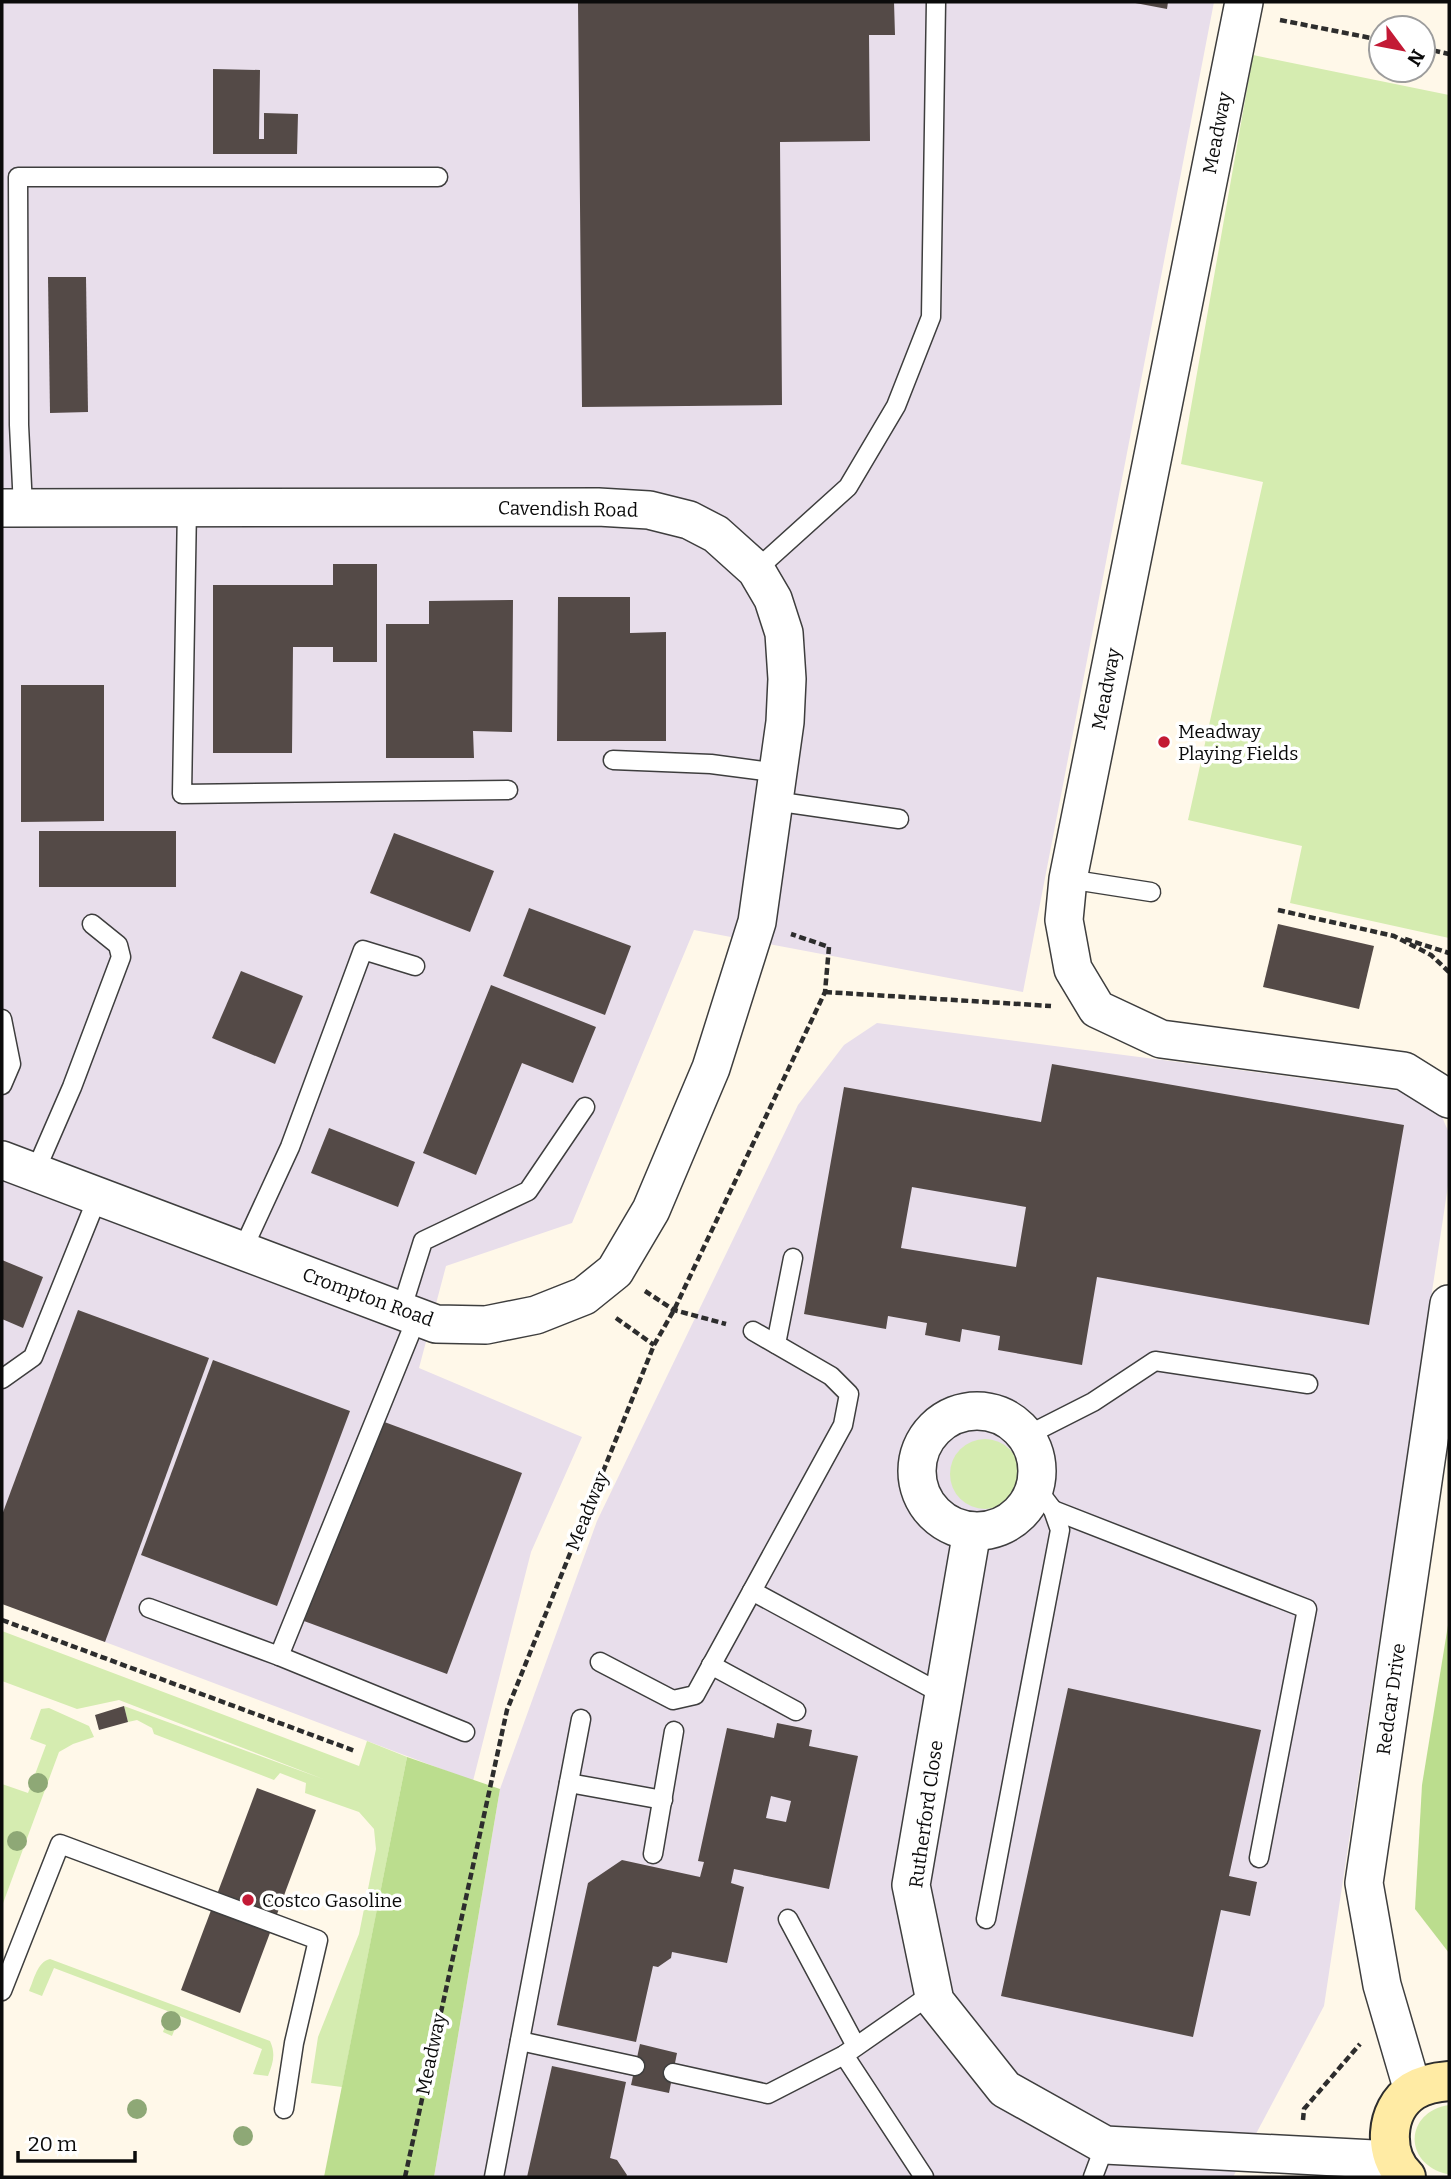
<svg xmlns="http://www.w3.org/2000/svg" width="1451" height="2179" viewBox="0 0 1451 2179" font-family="Bitter,serif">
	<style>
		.industrial { fill: #e8deeb }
		.green { fill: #d5ecb0 }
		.forest { fill: #bbdd8e }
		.building { fill: #544a47; fill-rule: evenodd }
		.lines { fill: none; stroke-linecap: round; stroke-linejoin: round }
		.lane-casing { stroke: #3e3e3e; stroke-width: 21 }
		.street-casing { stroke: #3e3e3e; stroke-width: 40 }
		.secondary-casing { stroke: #2d2d2d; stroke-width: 42 }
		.path { stroke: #2d2d2d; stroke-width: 4.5; stroke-dasharray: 7 3.5; stroke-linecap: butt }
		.lane { stroke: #fff; stroke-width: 18 }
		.street { stroke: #fff; stroke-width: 37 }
		.secondary { stroke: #ffeba4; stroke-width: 38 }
		.tree { fill: #8ea876 }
		.poi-dot { fill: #c31a35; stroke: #fff; stroke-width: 2.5 }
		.labels { text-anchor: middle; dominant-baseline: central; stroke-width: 7; stroke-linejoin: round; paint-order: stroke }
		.street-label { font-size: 19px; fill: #0b0b0b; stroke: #fff }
		.poi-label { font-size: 19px; fill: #0b0b0b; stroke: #fff; text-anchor: start }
	</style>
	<rect width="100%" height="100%" fill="#fff8e9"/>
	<g class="industrial">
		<path d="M2,2H1214L1023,992L694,930L572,1223L446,1266L419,1368L582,1437L531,1552L473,1781L2,1603Z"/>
		<path d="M877,1023L1408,1092L1439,1110L1449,1133V1179L1324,2006L1233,2177H434L500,1789L597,1521L798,1105L844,1045Z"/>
	</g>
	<g class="green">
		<path d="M1253,55L1449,95V938L1290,903L1302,846L1188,820L1263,482L1181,464Z"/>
		<circle cx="985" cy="1474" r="35"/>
		<path d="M2,1631L359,1766L367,1741L407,1757L342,2087L311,2083L318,2037L359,1934L376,1849L374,1829L359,1812L305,1793L306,1783L280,1773L274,1780L154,1734L152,1728L137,1720L128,1722L124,1706L323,1779L119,1700L77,1709L2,1681Z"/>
		<path d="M49,1708L89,1726L94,1737L73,1744L59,1752L2,1906V1784L28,1793L46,1745L30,1739L41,1709Z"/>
		<path d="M50,1959L270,2041C276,2054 273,2063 268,2076L253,2074L262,2049L180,2016L172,2036L163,2032L170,2012L54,1968L42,1996L29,1991C34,1980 37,1962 50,1959Z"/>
		<path d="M1449,2105V2174H1447C1403,2164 1404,2112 1449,2105Z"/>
	</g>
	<g class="forest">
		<path d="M1449,1619V1953L1415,1909L1422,1785Z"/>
		<path d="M407,1757L500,1789L434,2177H324Z"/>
	</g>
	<g class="building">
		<path d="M578,2H894L895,35H869L870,141L780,142L782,405L582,407Z"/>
		<path d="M1130,2H1168L1167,9Z"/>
		<path d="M213,69L260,70L259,139H264V113L298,114L297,154H213Z"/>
		<path d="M48,277H86L88,412L50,413Z"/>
		<path d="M333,564H377V662H333V647H293L292,753H213V585H333Z"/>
		<path d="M558,597H630V633L666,632V741H557Z"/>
		<path d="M513,600L512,732L473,731L474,758H386V624H429V601Z"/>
		<path d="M21,685H104V821L21,822Z"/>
		<rect x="39" y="831" width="137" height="56"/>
		<path d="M394,833L494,871L470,932L370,893Z"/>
		<path d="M529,908L631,946L605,1015L503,976Z"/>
		<path d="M1278,924L1374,946L1359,1009L1263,987Z"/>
		<path d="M241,971L303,996L275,1064L212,1038Z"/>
		<path d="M491,985L596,1027L573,1083L522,1063L476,1175L423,1153Z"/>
		<path d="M1052,1064L1404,1125L1369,1325L1097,1277L1082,1365L998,1350L1000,1336L962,1329L960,1342L925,1335L927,1323L888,1316L886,1329L804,1314L844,1087L1041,1122ZM912,1187L1026,1207L1016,1267L901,1248Z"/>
		<path d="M329,1128L415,1162L398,1207L311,1173Z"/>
		<path d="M2,1260L43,1277L23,1328L2,1319Z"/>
		<path d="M78,1310L209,1358L105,1642L2,1604V1515Z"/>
		<path d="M213,1360L350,1411L277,1606L141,1555Z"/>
		<path d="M379,1420L522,1473L447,1674L304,1621Z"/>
		<path d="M1068,1688L1261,1730L1229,1876L1257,1882L1250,1916L1221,1910L1193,2037L1001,1996Z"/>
		<path d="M124,1706L128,1722L99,1730L95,1715Z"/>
		<path d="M777,1723L812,1730L809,1746L858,1756L829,1889L734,1869L731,1883L744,1887L727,1963L672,1952L671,1958L658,1967L653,1966L636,2042L557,2025L588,1883L622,1860L700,1877L704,1862L698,1861L727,1728L774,1738ZM771,1796L791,1801L786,1822L766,1818Z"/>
		<path d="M257,1788L316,1810L240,2013L181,1990Z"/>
		<path d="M640,2044L677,2053L669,2093L631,2085Z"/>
		<path d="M552,2066L626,2082L610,2158L617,2160L627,2175L626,2177H527Z"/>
	</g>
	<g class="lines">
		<defs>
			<g id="lane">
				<path d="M23,507L19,425L18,177H438"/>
				<path d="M187,507L182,794L508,790"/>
				<path d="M756,570L848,487L896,406L931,317L936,2"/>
				<path d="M613,760L711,764L779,773"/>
				<path d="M774,801L899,819"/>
				<path d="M1068,879L1151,892"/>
				<path d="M2,1019L11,1064L2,1085"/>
				<path d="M35,1172L72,1087L121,957L118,945L92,924"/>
				<path d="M242,1251L290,1147L363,950L415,966"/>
				<path d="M401,1311L423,1241L528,1191L585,1107"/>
				<path d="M776,1344L793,1258"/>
				<path d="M2,1379L33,1357L98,1196"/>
				<path d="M1026,1436L1093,1402L1155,1361L1308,1384"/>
				<path d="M1053,1510L1307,1609L1259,1858"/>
				<path d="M752,1591L944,1695"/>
				<path d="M149,1608L279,1656L465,1732"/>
				<path d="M279,1656L417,1317"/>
				<path d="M600,1662L673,1700L695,1695L843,1425L849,1394L831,1376L753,1331"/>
				<path d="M711,1665L796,1711"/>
				<path d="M569,1783L663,1800"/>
				<path d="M653,1854L674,1731"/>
				<path d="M788,1919L856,2046"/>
				<path d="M986,1919L1060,1530L1053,1510L1034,1485"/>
				<path d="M2,1991L60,1844L318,1940L294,2043L284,2109"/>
				<path d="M520,2041L635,2066"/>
				<path d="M844,2055L924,2177"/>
				<path d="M673,2073L768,2094L844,2055L933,1993"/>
				<path d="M494,2177L581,1719"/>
				<path d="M1093,2177L1105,2145"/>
			</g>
			<g id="street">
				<path d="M1244,2L1068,879L1064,920L1073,969L1097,1009L1161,1039L1404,1071L1449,1099"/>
				<path d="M2,508L598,507L649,510L689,520L716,534L756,570L773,599L784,633L787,679L785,722L757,922L711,1068L651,1210L615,1271L584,1296L536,1315L486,1325L436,1324L2,1160"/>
				<circle cx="977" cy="1471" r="60"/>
				<path d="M972,1531L911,1885L935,2001L1005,2089L1105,2145L1393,2160"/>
				<path d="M1413,2091L1382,1985L1364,1883L1449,1304"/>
			</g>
			<path id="secondary" d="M1406,2177C1383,2155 1384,2110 1413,2091C1424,2084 1436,2082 1449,2081"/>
		</defs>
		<use href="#lane" class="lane-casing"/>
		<use href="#street" class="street-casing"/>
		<use href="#secondary" class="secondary-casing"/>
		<g class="path">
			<path d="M1280,20L1381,40"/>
			<path d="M1423,48L1449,54"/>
			<path d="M1278,910L1394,936L1431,955L1449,972"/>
			<path d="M1405,939L1449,953"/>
			<path d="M825,992L1051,1006"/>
			<path d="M645,1291L674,1310L726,1324"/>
			<path d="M616,1318L654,1345"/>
			<path d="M2,1620L355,1751"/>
			<path d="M1303,2120L1304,2109L1360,2044"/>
			<path d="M405,2177L507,1710L654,1345L674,1310L825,992L829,947L791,934"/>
		</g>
		<use href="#lane" class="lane"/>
		<use href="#street" class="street"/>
		<use href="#secondary" class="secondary"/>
	</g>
	<g class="tree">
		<circle cx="38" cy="1783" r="10"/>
		<circle cx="17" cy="1841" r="10"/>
		<circle cx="171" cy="2021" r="10"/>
		<circle cx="137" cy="2109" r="10"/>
		<circle cx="243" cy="2136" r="10"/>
	</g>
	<g class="poi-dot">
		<circle cx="1164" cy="742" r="7"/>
		<circle cx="248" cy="1900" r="7"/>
	</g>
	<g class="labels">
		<g class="street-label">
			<text transform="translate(1217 133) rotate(-79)">Meadway</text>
			<text transform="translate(568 509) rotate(1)">Cavendish Road</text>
			<text transform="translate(1106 689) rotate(-79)">Meadway</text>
			<text transform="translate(368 1297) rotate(20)">Crompton Road</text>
			<text transform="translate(587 1511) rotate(-68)">Meadway</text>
			<text transform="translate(1391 1699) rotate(-82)">Redcar Drive</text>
			<text transform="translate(926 1814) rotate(-82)">Rutherford Close</text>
			<text transform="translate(431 2054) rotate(-78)">Meadway</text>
		</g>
		<g class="poi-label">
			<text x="1178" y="731">Meadway<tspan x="1178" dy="22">Playing Fields</tspan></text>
			<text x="262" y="1900">Costco Gasoline</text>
		</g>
	</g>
	<rect width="1451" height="2179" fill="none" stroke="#0b0b0b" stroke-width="7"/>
	<g transform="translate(1402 49) rotate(122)"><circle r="33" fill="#ffffff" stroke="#9d9d9d" stroke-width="2"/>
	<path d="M0-5L12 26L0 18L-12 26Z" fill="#c31a35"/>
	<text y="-10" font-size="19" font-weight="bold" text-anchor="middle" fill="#0b0b0b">N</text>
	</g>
	<path d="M18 2151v10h117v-10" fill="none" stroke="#0b0b0b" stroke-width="3.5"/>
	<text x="28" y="2151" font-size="21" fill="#0b0b0b" stroke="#ffffff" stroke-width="5" paint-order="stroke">20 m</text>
</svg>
